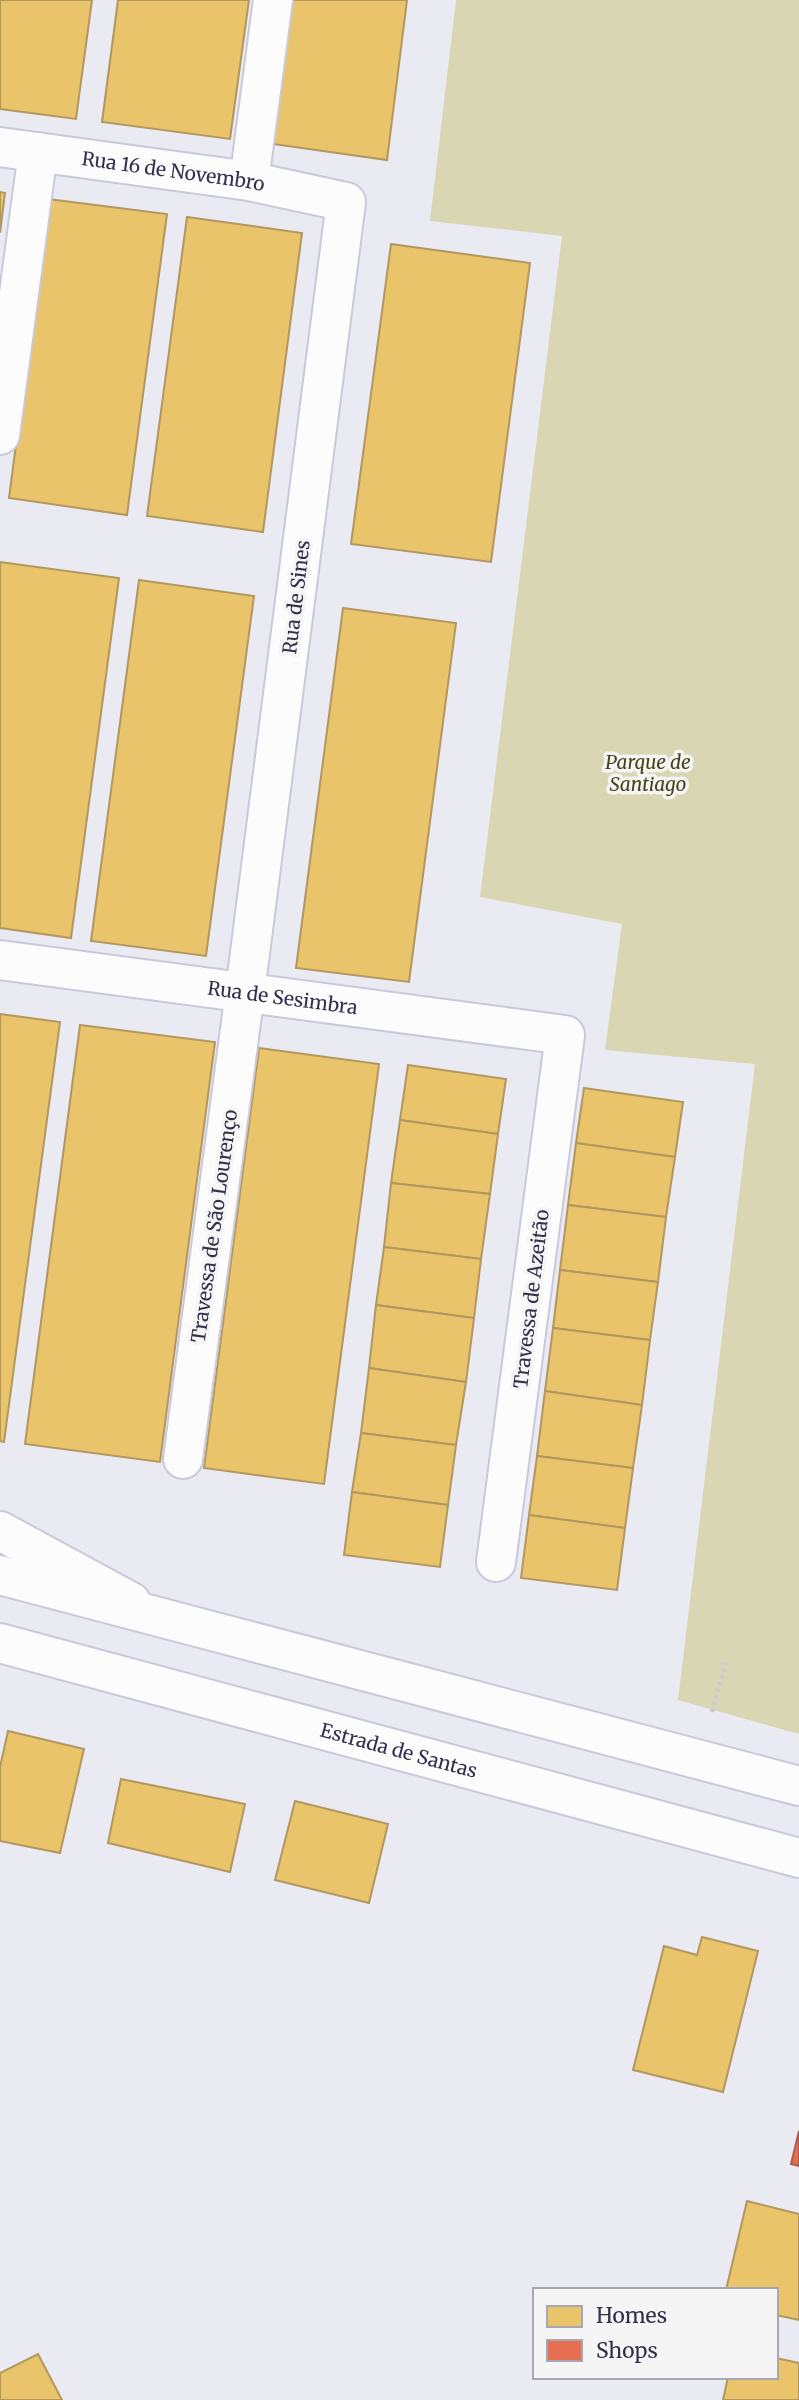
<svg xmlns="http://www.w3.org/2000/svg" width="799" height="2400" viewBox="0 0 799 2400" font-family="Merriweather,serif">
	<style>
		.green { fill: #d8d6b3 }
		.homes { fill: #e9c46a; stroke: #b29760; stroke-width: 2 }
		.shops { fill: #e76f51; stroke: #b05c4f; stroke-width: 2 }
		.lines { fill: none; stroke-linecap: round; stroke-linejoin: round }
		.minor-casing { stroke: #cac9da; stroke-width: 42 }
		.major-casing { stroke: #cac9da; stroke-width: 42 }
		.path { stroke: #cbcbcf; stroke-width: 4.5; stroke-dasharray: 3.5 3.5; stroke-linecap: butt }
		.minor { stroke: #fcfcfd; stroke-width: 38 }
		.major { stroke: #fcfcfd; stroke-width: 38 }
		.labels { text-anchor: middle; dominant-baseline: central; stroke-width: 7; stroke-linejoin: round; paint-order: stroke }
		.street-label { font-size: 19px; fill: #312f4a; stroke: #f5f5f5 }
		.park-label { font-size: 19px; font-style: italic; fill: #454315; stroke: #f5f5f5 }
	</style>
	<rect width="100%" height="100%" fill="#eaeaf2"/>
	<path class="green" d="M456,0H799V1734L678,1700L755,1064L605,1050L622,924L480,897L562,236L430,221Z"/>
	<g class="homes">
		<path d="M0,0H92L76,119L0,109Z"/>
		<path d="M118,0H249L230,139L102,122Z"/>
		<path d="M292,0H407L387,160L273,144Z"/>
		<path d="M0,192L5,193L0,233Z"/>
		<path d="M48,199L167,214L127,515L9,498Z"/>
		<path d="M187,217L302,233L263,532L147,516Z"/>
		<path d="M391,244L530,263L491,562L351,544Z"/>
		<path d="M0,562L119,578L71,938L0,928Z"/>
		<path d="M139,580L254,596L206,956L91,941Z"/>
		<path d="M343,608L456,623L409,982L296,968Z"/>
		<path d="M0,1014L60,1022L4,1442L0,1441Z"/>
		<path d="M80,1025L215,1042L160,1462L25,1444Z"/>
		<path d="M259,1048L379,1064L324,1484L204,1468Z"/>
		<path d="M408,1065L506,1079L498,1134L400,1120Z"/>
		<path d="M584,1088L683,1102L675,1157L576,1143Z"/>
		<path d="M400,1120L498,1134L490,1194L391,1183Z"/>
		<path d="M576,1143L675,1157L666,1217L568,1205Z"/>
		<path d="M391,1183L490,1194L481,1259L384,1247Z"/>
		<path d="M568,1205L666,1217L658,1282L560,1270Z"/>
		<path d="M384,1247L481,1259L474,1318L376,1305Z"/>
		<path d="M560,1270L658,1282L650,1340L553,1328Z"/>
		<path d="M376,1305L474,1318L466,1382L369,1368Z"/>
		<path d="M553,1328L650,1340L642,1405L545,1391Z"/>
		<path d="M369,1368L466,1382L456,1445L361,1433Z"/>
		<path d="M545,1391L642,1405L633,1468L537,1456Z"/>
		<path d="M361,1433L456,1445L448,1505L352,1492Z"/>
		<path d="M537,1456L633,1468L625,1528L529,1515Z"/>
		<path d="M352,1492L448,1505L440,1567L344,1555Z"/>
		<path d="M529,1515L625,1528L617,1590L521,1578Z"/>
		<path d="M8,1731L84,1749L60,1853L0,1841V1767Z"/>
		<path d="M121,1779L245,1804L230,1872L108,1843Z"/>
		<path d="M295,1801L388,1824L369,1903L275,1880Z"/>
		<path d="M702,1937L758,1951L723,2092L633,2070L664,1946L697,1955Z"/>
		<path d="M747,2201L799,2214V2320L776,2315V2290H726Z"/>
		<path d="M38,2354L62,2400H0V2373Z"/>
		<path d="M776,2358L799,2363V2400H723L728,2377H776Z"/>
	</g>
	<path class="shops" d="M799,2131V2166L791,2164Z"/>
	<g class="lines">
		<defs>
			<g id="minor">
				<path id="s1" d="M0,147L249,181L346,202L245,992L183,1459"/>
				<path d="M249,181L273,0"/>
				<path d="M0,435L38,152"/>
				<path id="s2" d="M0,960L565,1035L496,1562"/>
				<path d="M0,1531L131,1602"/>
			</g>
			<g id="major">
				<path d="M0,1575L799,1786"/>
				<path id="s3" d="M0,1643L799,1858"/>
			</g>
		</defs>
		<use href="#minor" class="minor-casing"/>
		<use href="#major" class="major-casing"/>
		<path class="path" d="M712,1712L726,1662"/>
		<use href="#minor" class="minor"/>
		<use href="#major" class="major"/>
	</g>
	<g class="labels">
		<g class="street-label">
			<text stroke="none"><textPath href="#s1" startOffset="175">Rua 16 de Novembro</textPath></text>
			<text transform="translate(296 597) rotate(-83)">Rua de Sines</text>
			<text stroke="none"><textPath href="#s2" startOffset="285">Rua de Sesimbra</textPath></text>
			<text transform="translate(214 1226) rotate(-82)">Travessa de São Lourenço</text>
			<text transform="translate(531 1299) rotate(-83)">Travessa de Azeitão</text>
			<text stroke="none"><textPath href="#s3" startOffset="413">Estrada de Santas</textPath></text>
		</g>
		<g class="park-label">
			<text x="648" y="762">Parque de<tspan x="648" dy="22">Santiago</tspan></text>
		</g>
	</g>
	<rect x="533" y="2288" width="245" height="91" fill="#f5f5f5" stroke="#a7a6b1" stroke-width="2"/>
	<rect x="547" y="2306" width="35" height="21" fill="#e9c46a" stroke="#a7a6b1" stroke-width="2"/>
	<text x="596" y="2323" font-size="21" fill="#312f4a">Homes</text>
	<rect x="547" y="2340" width="35" height="21" fill="#e76f51" stroke="#a7a6b1" stroke-width="2"/>
	<text x="596" y="2358" font-size="21" fill="#312f4a">Shops</text>
</svg>
